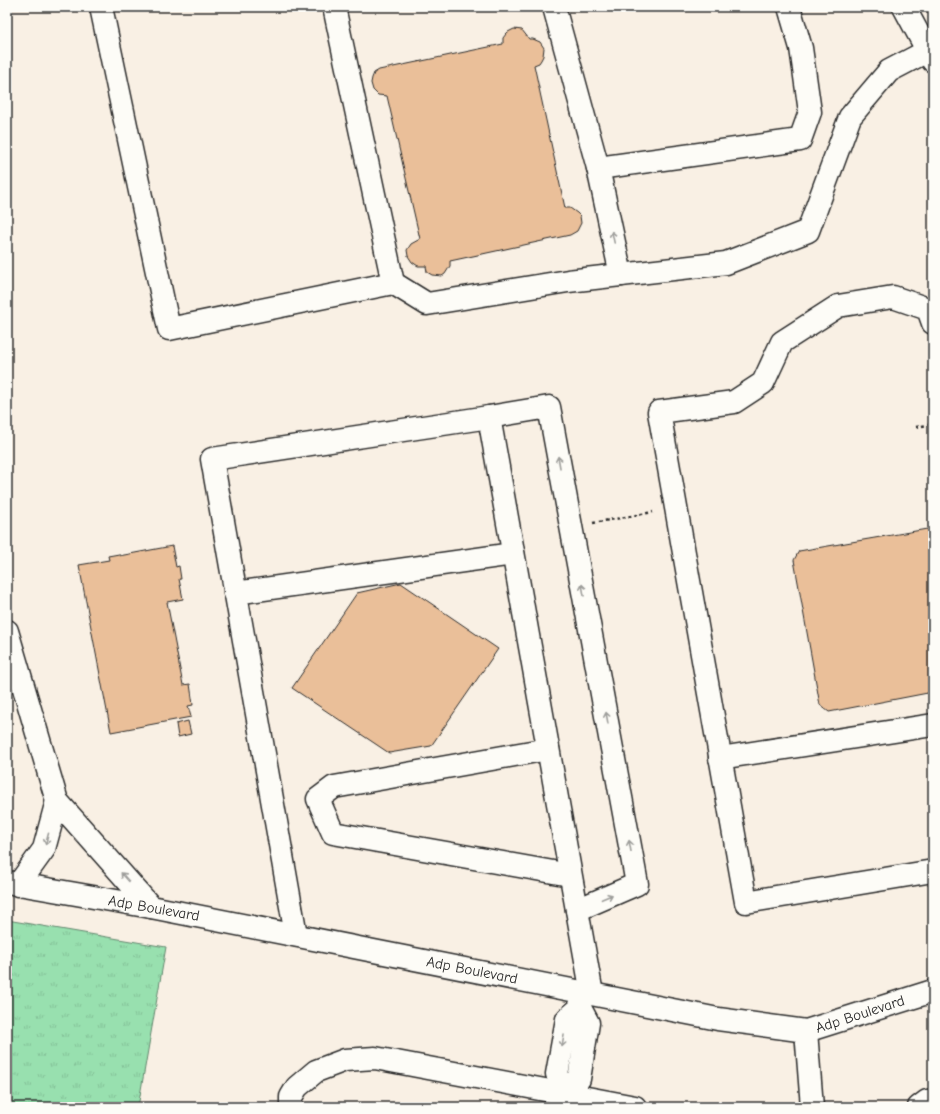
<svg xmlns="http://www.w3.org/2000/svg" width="940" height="1114" viewBox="0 0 940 1114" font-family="'Comic Neue',sans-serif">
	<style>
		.park { fill: url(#park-tufts); stroke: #62866d }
		.building { fill: #eabf99; stroke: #2b2b2b }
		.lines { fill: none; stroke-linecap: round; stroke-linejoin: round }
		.minor-casing { stroke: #2b2b2b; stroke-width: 25 }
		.path { stroke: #2b2b2b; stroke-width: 2.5; stroke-dasharray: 3 3; stroke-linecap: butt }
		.minor { stroke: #fdfcf7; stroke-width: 22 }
		.oneway { stroke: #9e9e9b }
		.labels { text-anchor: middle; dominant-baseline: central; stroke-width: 3; stroke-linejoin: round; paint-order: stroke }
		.street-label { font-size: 15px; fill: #2b2b2b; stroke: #fdfcf7 }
	</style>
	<defs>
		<pattern id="park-tufts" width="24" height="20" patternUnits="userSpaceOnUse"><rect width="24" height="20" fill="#98e0af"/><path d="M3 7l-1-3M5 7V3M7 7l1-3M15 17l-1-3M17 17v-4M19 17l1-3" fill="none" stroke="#83c097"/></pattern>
	</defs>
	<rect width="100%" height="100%" fill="#f9f0e4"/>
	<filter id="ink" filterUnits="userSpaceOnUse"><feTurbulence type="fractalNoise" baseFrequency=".025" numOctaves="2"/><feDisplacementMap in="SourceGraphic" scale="8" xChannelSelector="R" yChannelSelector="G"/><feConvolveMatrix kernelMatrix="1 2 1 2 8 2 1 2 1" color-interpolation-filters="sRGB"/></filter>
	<g filter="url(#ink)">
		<path class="park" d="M7,920L166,947L138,1107H7Z"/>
		<g class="building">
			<path d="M514,29L522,30L529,39H533L540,42L544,48L543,56L541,60L539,63L534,65L565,208H570L577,213L580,216L581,223L577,231L570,235L450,261V266L445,274L442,276L432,275L427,272L426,266H418L412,262L408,256L407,250L411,244L420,239L387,96L378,95L373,90L371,83L372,78L374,73L379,70L503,44V38L506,34L508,32Z"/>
			<path d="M933,528V692L829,712L820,705L794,560L799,551Z"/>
			<path d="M172,546L176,567L179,566L181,579H179L183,599L167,602L183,685L190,684L193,705L188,706L191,717L111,732L79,565L109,560L108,556L119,554V556Z"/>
			<path d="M401,583L498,649L431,746L389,753L292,688L357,593Z"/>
			<path d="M188,721L191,734L178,737L176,724Z"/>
		</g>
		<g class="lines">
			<defs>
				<g id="minor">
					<path d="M101,7L169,329L393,283L427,304L568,281L726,263L808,231L850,117L889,71L933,48"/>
					<path d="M334,7L393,283"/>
					<path d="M554,7L598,168L621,275"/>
					<path d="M904,7L933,61"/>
					<path d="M598,168L800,140L810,112L801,48L789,7"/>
					<path d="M933,323L928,309L893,297L838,306L782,342L763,383L734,402L659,412L746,902L933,871"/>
					<path d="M489,417L549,407L637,884L577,910"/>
					<path d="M235,593L513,554"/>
					<path d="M7,631L57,801L151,907"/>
					<path d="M548,749L334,787L318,799L333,833L570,875"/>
					<path d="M720,758L933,725"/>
					<path d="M7,882L151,907L718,1019L806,1031L933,991"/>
					<path d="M18,885L44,849L57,801"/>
					<path d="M296,935L212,459L489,417L592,994"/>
					<path d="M580,1008L567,1019L557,1074L566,1093L579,1079L588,1023L580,1008L582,992"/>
					<path d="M806,1031L812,1107"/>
					<path d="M291,1107V1097L297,1087L316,1071L345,1060L375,1058L635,1107"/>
					<path d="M919,1107L927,1101L933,1100"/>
				</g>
			</defs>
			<use href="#minor" class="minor-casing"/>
			<g class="path">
				<path d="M916,427L933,424"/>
				<path d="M593,523L653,512"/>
			</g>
			<use href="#minor" class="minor"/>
		</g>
		<defs><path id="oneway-shaft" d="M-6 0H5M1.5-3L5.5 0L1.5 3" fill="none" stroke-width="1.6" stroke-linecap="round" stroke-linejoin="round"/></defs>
		<g class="oneway">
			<use href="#oneway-shaft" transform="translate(613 237) rotate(-102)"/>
			<use href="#oneway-shaft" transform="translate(559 462) rotate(-100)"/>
			<use href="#oneway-shaft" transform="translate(583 590) rotate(-100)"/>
			<use href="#oneway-shaft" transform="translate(607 718) rotate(-100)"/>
			<use href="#oneway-shaft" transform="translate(47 839) rotate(105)"/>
			<use href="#oneway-shaft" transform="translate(630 846) rotate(-100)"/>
			<use href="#oneway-shaft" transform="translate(125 877) rotate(-132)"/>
			<use href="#oneway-shaft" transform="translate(607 897) rotate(-23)"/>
			<use href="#oneway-shaft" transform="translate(563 1041) rotate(100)"/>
		</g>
	</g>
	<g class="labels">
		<g class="street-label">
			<text transform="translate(154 908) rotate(10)">Adp Boulevard</text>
			<text transform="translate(472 970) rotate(11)">Adp Boulevard</text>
			<text transform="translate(860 1014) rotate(-18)">Adp Boulevard</text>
		</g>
	</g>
	<rect width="940" height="1114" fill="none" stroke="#fdfcf7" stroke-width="24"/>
	<rect x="12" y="12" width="916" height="1090" fill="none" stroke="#2b2b2b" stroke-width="1.5" filter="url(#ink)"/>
</svg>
